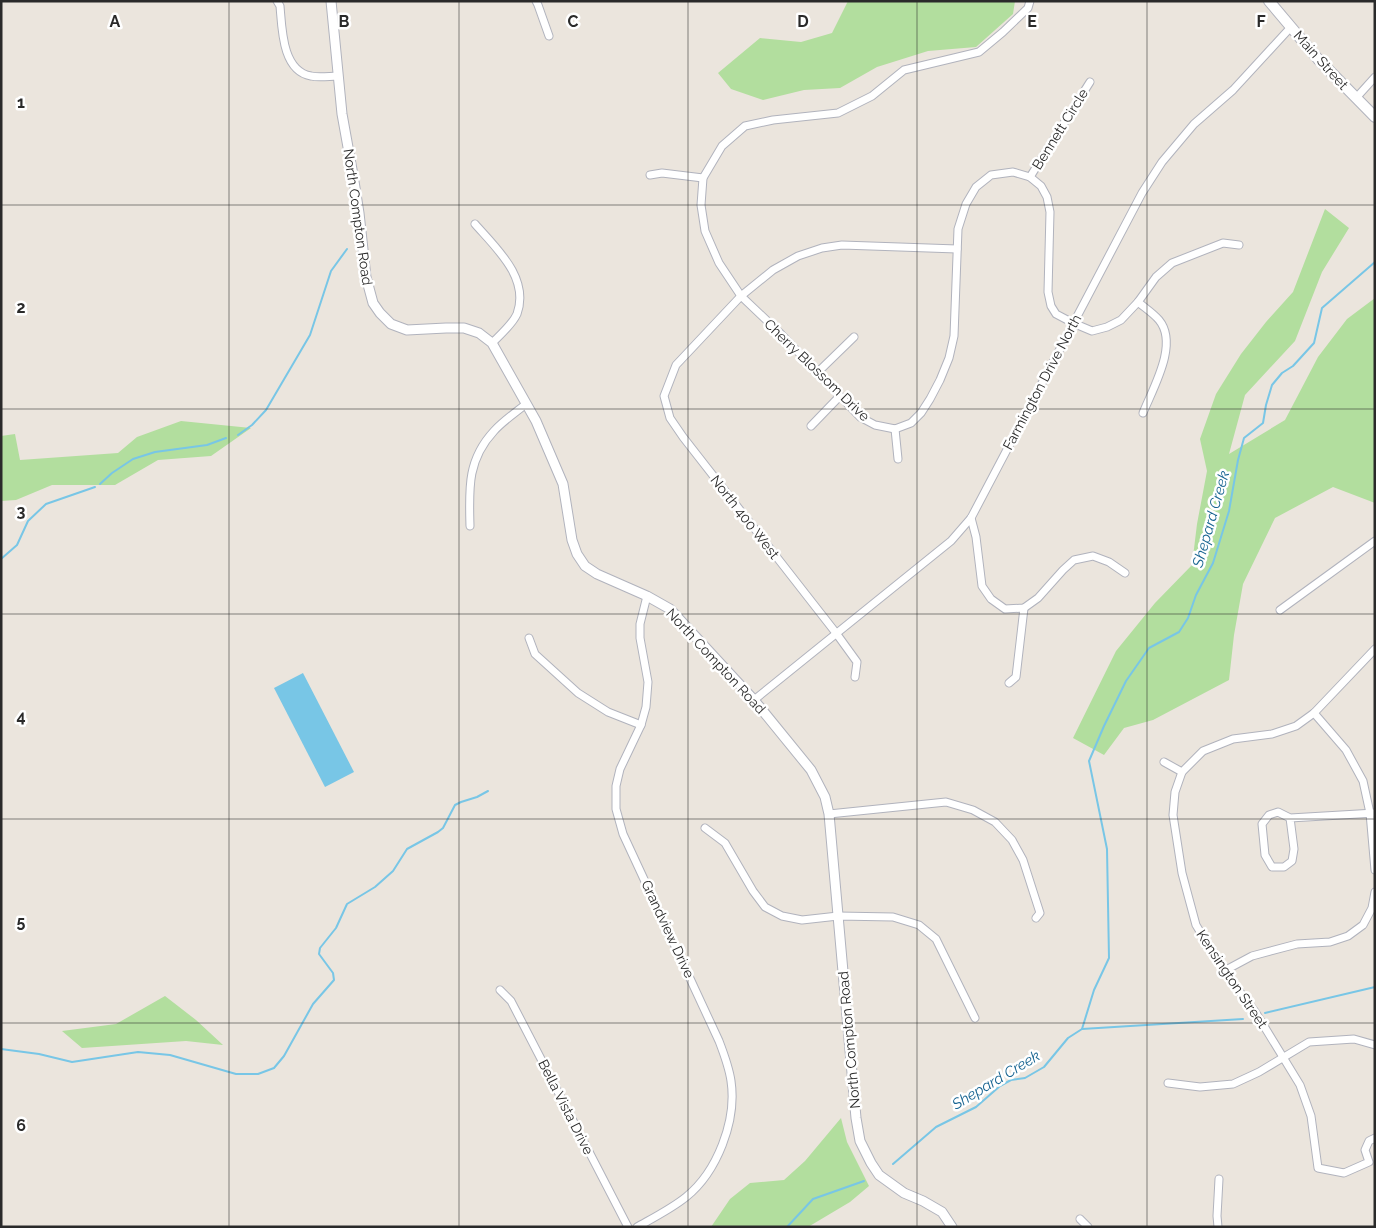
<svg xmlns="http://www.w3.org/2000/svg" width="1376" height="1228" viewBox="0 0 1376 1228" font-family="Raleway,sans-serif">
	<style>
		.green { fill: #b2de9e }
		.water { fill: #78c6e6 }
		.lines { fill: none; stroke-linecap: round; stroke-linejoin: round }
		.stream { stroke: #78c6e6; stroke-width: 2 }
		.minor-casing { stroke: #b1b3bd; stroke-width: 9 }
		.tertiary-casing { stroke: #b1b3bd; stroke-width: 11 }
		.secondary-casing { stroke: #b1b3bd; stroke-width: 12 }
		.minor { stroke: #fff; stroke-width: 7 }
		.tertiary { stroke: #fff; stroke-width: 9 }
		.secondary { stroke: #fff; stroke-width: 10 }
		.grid { fill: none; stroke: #2a2a2a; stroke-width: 1; stroke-opacity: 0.55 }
		.labels { text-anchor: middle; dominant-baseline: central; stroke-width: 5; stroke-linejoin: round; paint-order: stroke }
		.street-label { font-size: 14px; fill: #2a2a2a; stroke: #fff }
		.water-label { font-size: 15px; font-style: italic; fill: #176491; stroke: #fff }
		.grid-label { font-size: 16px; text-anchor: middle; font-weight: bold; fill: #2a2a2a; stroke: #fff; stroke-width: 5; stroke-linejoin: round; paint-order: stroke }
	</style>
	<rect width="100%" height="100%" fill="#ebe5dd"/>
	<g class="green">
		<path d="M848,1H1015L1013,14L976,47L928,51L877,67L840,88L804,90L763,100L731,89L718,73L760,38L801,42L832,33Z"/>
		<path d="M1325,209L1349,228L1322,272L1295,341L1245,395L1229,454L1285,420L1318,357L1347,319L1375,298V503L1333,487L1275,518L1243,584L1234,635L1229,680L1153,720L1124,728L1104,755L1073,738L1116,651L1155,603L1192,565L1197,524L1207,471L1200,439L1216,394L1241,354L1266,322L1293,292Z"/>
		<path d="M181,421L251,428L211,456L158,460L115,485H52L16,500L1,501V436L15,434L20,460L118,453L137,437Z"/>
		<path d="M165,996L196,1020L223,1045L186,1041L82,1048L62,1031L116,1024Z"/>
		<path d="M841,1118L847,1142L869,1186L850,1202L808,1227H711L730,1199L750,1183L784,1180L805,1161Z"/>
	</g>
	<path class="water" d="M303,673L354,772L325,787L274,688Z"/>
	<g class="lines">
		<g class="stream">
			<path d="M238,435L252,425L266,410L310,335L331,271L347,249"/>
			<path d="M100,484L112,473L133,459L155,452L207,445L226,438"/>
			<path d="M1,559L17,545L28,521L46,504L95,487"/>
			<path d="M1265,1013L1375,987"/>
			<path d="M1082,1029L1094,990L1109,958L1107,849L1089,761L1104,726L1126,681L1149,648L1179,632L1188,618L1196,595L1213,563L1229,511L1238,460L1244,438L1263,423L1266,405L1272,385L1282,373L1293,366L1314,343L1322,308L1375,262"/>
			<path d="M1,1049L39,1054L72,1062L138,1052L170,1055L236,1074H258L274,1068L284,1056L313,1004L334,980L333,973L319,954L320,948L336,928L347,904L375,887L393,871L407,849L438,832L443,828L455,805L461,802L477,797L488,791"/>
			<path d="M893,1164L936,1127L976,1107L1000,1086L1011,1080L1025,1078L1044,1067L1068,1038L1082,1029L1243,1019"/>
			<path d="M787,1227L813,1199L864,1181"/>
		</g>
		<defs>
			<g id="minor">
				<path d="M277,1L280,6C282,28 282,71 311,76C319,78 330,76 338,76"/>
				<path d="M536,1L538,5L549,36"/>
				<path d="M1030,1L1028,8L1003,32L979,52L904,70L872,96L838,113L773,120L745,126L722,146L703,178L701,205L705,231L719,263L741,296L781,334L860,417L875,425L895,429L911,423L921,413L930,399L940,380L949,358L954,336L958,229L966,204L976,187L991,175L1013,172L1030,177L1041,186L1047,197L1050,212L1048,292L1051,306L1056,314L1073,323L1092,331L1107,327L1121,320L1138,302L1156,277L1172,263L1223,243L1239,245"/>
				<path d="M1356,98L1375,77"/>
				<path d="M650,175L662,173L703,178"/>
				<path d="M1030,177L1090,82"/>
				<path d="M475,224C496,248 530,278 517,314C512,325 500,335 492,343"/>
				<path d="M1138,302C1145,308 1153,313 1159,320C1179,344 1153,388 1143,413"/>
				<path d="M818,372L854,337"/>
				<path d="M811,426L839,397"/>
				<path d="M895,429L898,459"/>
				<path d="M971,518L976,537L982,586L991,599L1005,609L1024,608L1038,598L1063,570L1074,560L1093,556L1109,562L1125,573"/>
				<path d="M470,526C469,489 467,460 494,431C503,421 515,413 526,404"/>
				<path d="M1280,610L1375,541"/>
				<path d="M529,638L535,654L578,693L608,712L641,725"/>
				<path d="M1375,649L1314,713L1296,726L1272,734L1233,739L1203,751L1182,772L1175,792L1173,815L1182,873L1196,925L1224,971L1256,1013L1300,1085L1311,1116L1318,1168L1344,1173L1369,1162L1365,1150L1369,1141L1375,1138"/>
				<path d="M855,677L857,662L836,633L683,437L670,418L664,396L676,365L741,296L773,270L798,256L822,248L842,245L957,249"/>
				<path d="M1009,683L1016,677L1024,608"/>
				<path d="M754,700L951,541L971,518L1142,193L1162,162L1194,124L1233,90L1291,27"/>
				<path d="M1314,713L1346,750L1363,781L1370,813L1375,870"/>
				<path d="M1164,762L1182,772"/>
				<path d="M829,814L946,802L973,810L995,822L1012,840L1023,860L1040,913L1036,918"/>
				<path d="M1290,818L1294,849L1292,861L1284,867H1272L1265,855L1262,824L1269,815L1278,812L1290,818L1375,813"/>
				<path d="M705,828L725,843L753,891L765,907L782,916L802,920L838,916L893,917L919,925L936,939L975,1018"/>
				<path d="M1224,971L1252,956L1297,944L1330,942L1348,936L1363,925L1372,908L1375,892"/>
				<path d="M500,990L511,1001L628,1227"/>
				<path d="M1168,1083L1200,1087L1233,1084L1259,1072L1309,1042L1354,1039L1375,1045"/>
				<path d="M1080,1219L1088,1227"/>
				<path d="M637,1227C653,1218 671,1209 686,1197C717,1172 737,1121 731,1081C729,1067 724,1054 719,1041L623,834L616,809V786L620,769L641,725L646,707L648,682L640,638V624L647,596"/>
				<path d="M1218,1227L1217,1216L1219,1179"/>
			</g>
			<path id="tertiary" d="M331,1L342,114L353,175L359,213L366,277L373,303L380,313L391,324L407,330L446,328H464L479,333L492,343L536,421L563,484L572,540L577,554L585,566L597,574L647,596L670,609L754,700L811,770L825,797L829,814L856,1118L860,1141L871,1163L879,1175L904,1193L923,1201L942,1212L952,1227"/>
			<path id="secondary" d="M1269,1L1318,59L1375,117"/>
		</defs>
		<use href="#minor" class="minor-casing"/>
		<use href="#tertiary" class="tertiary-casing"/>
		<use href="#secondary" class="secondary-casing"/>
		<use href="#minor" class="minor"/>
		<use href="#tertiary" class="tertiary"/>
		<use href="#secondary" class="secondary"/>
	</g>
	<path class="grid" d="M229,1V1227M459,1V1227M688,1V1227M917,1V1227M1147,1V1227M1,205H1375M1,409H1375M1,614H1375M1,819H1375M1,1023H1375"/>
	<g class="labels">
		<g class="street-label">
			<text transform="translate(1321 60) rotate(48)">Main Street</text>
			<text transform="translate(1060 129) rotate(-58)">Bennett Circle</text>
			<text transform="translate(358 217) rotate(82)">North Compton Road</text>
			<text transform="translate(817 370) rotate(44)">Cherry Blossom Drive</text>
			<text transform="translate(1042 382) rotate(-62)">Farmington Drive North</text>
			<text transform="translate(745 517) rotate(52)">North 400 West</text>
			<text transform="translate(716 661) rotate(47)">North Compton Road</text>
			<text transform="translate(668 929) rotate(65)">Grandview Drive</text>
			<text transform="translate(1232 979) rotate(56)">Kensington Street</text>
			<text transform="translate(849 1040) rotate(-95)">North Compton Road</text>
			<text transform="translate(566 1107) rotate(63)">Bella Vista Drive</text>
		</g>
		<g class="water-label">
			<text transform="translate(1211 519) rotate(-74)">Shepard Creek</text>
			<text transform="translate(996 1080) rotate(-31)">Shepard Creek</text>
		</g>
	</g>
	<g class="grid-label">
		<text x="115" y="27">A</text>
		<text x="344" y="27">B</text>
		<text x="573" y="27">C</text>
		<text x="803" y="27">D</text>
		<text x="1032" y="27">E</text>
		<text x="1261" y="27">F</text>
		<text x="21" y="108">1</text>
		<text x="21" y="313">2</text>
		<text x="21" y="517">3</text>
		<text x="21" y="722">4</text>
		<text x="21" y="927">5</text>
		<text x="21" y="1131">6</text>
	</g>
	<rect width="1376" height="1228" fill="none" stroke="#2a2a2a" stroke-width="5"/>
</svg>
